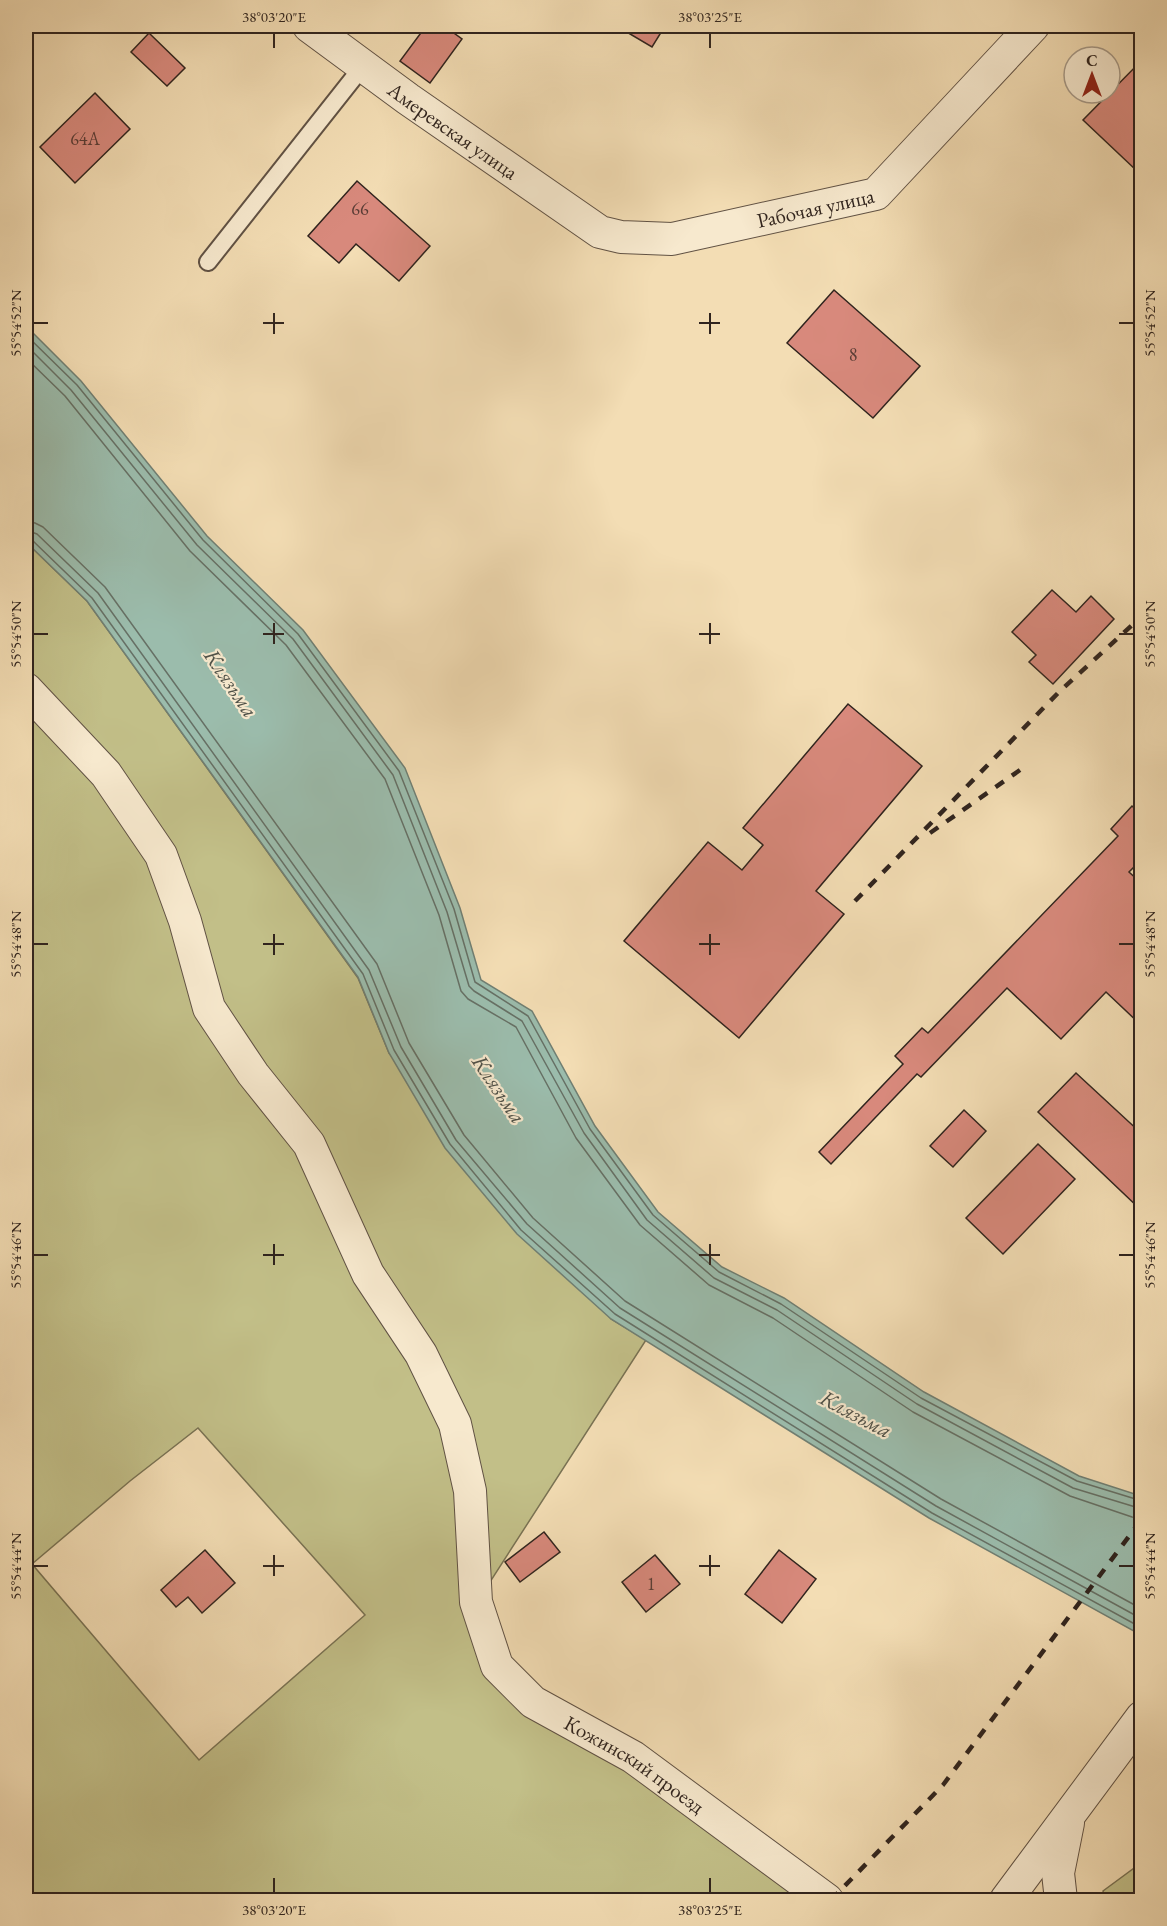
<svg xmlns="http://www.w3.org/2000/svg" width="1167" height="1926" viewBox="0 0 1167 1926" font-family="'EB Garamond',serif">
	<style>
		.green { fill: #c2bf88; stroke: #797253; stroke-width: 1.5; fill-rule: evenodd }
		.water { fill: #9bbcac; stroke: #707f73; stroke-width: 1.5 }
		.lines { fill: none; stroke-linecap: round; stroke-linejoin: round }
		.shore { stroke: #667065; stroke-width: 1.5 }
		.building { fill: #d8897c; stroke: #30241e; stroke-width: 1.5 }
		.lane-casing { stroke: #615244; stroke-width: 20 }
		.street-casing { stroke: #615244; stroke-width: 34 }
		.lane { stroke: #f7e9ce; stroke-width: 16 }
		.street { stroke: #f7e9ce; stroke-width: 32 }
		.rail { stroke: #30241e; stroke-width: 4.5; stroke-dasharray: 10 10; stroke-linecap: butt }
		.ticks { fill: none; stroke: #30241e; stroke-width: 2 }
		.labels { text-anchor: middle; dominant-baseline: central; stroke-width: 4.5; stroke-linejoin: round; paint-order: stroke }
		.number-label { font-size: 18px; fill: #5a3d36 }
		.street-label { font-size: 21px; fill: #30241e; stroke: #f7e9ce }
		.water-label { font-size: 22px; font-style: italic; fill: #505249; stroke: #f7e9ce }
		.neatline { fill: none; stroke: #30241e; stroke-width: 2 }
		.ticks-label { font-size: 15px; text-anchor: middle; fill: #30241e }
	</style>
	<rect width="100%" height="100%" fill="#f3ddb4"/>
	<filter id="stains"><feTurbulence type="fractalNoise" baseFrequency=".00333" numOctaves="4"/><feColorMatrix values="0 0 0 0 .2 0 0 0 0 .09 0 0 0 0 .02 0 0 0 .5 -.17"/></filter>
	<radialGradient id="worn" r=".72"><stop offset=".6" stop-color="#630" stop-opacity="0"/><stop offset="1" stop-color="#630" stop-opacity=".3"/></radialGradient>
	<g class="green">
		<path d="M26,542L87,601L358,978L389,1053L611,1319L646,1340L477,1602L497,1666L827,1900H26ZM198,1428L365,1615L199,1760L32,1564L130,1481Z"/>
		<path d="M1141,1863V1900H1105L1103,1891Z"/>
	</g>
	<path class="water" d="M26,326L81,381L207,536L303,630L405,768L460,908L481,980L532,1011L595,1126L658,1212L722,1267L784,1298L924,1392L1079,1476L1141,1496V1635L929,1518L611,1319L517,1234L445,1148L389,1053L358,977L87,601L26,542Z"/>
	<g class="lines">
		<g class="shore">
			<path d="M26,335L77,385L203,540L298,634L399,771L454,909L475,982L528,1016L590,1129L653,1215L719,1272L781,1304L921,1398L1077,1481L1142,1501"/>
			<path d="M26,345L71,390L197,545L293,639L393,775L447,912L469,986L474,991L522,1021L584,1133L647,1220L714,1278L777,1310L917,1404L1073,1488L1142,1509"/>
			<path d="M26,358L65,396L190,551L286,645L385,779L439,915L461,991L468,999L516,1027L576,1138L640,1225L709,1285L773,1318L913,1412L1070,1496L1132,1517L1142,1518"/>
			<path d="M26,521L35,523L43,527L105,587L377,964L409,1043L464,1135L533,1218L625,1301L941,1499L1142,1609"/>
			<path d="M26,530L37,534L98,593L369,970L401,1047L456,1140L527,1224L620,1308L936,1506L1142,1619"/>
			<path d="M26,538L32,540L92,598L363,974L394,1050L450,1144L521,1230L615,1314L932,1513L1142,1628"/>
		</g>
	</g>
	<g class="building">
		<path d="M426,26H444L462,39L430,83L400,61Z"/>
		<path d="M629,26H665L652,47L625,31Z"/>
		<path d="M149,33L185,68L167,86L131,52Z"/>
		<path d="M1142,60V166L1137,171L1083,120Z"/>
		<path d="M95,93L130,129L75,183L40,147Z"/>
		<path d="M357,181L430,246L399,281L356,244L339,263L308,236Z"/>
		<path d="M834,290L920,366L873,418L787,343Z"/>
		<path d="M1052,590L1076,612L1091,596L1114,619L1053,684L1029,662L1036,655L1012,632Z"/>
		<path d="M848,704L922,766L816,891L844,914L739,1038L624,941L708,842L742,870L763,845L743,828Z"/>
		<path d="M1132,806L1142,815V859L1129,872L1142,884V1026L1106,992L1061,1039L1007,988L921,1077L917,1074L831,1164L819,1152L903,1064L895,1056L922,1028L928,1033L1118,836L1111,829Z"/>
		<path d="M1076,1073L1142,1134V1211L1038,1112Z"/>
		<path d="M964,1110L986,1131L953,1167L930,1146Z"/>
		<path d="M1038,1144L1075,1179L1003,1254L966,1218Z"/>
		<path d="M544,1532L560,1552L520,1582L505,1562Z"/>
		<path d="M205,1550L235,1583L202,1613L188,1597L176,1607L161,1590Z"/>
		<path d="M779,1550L816,1579L782,1623L745,1594Z"/>
		<path d="M655,1555L680,1584L646,1612L622,1582Z"/>
	</g>
	<g class="lines">
		<defs>
			<path id="lane" d="M208,262L363,66"/>
			<g id="street">
				<path id="s1" d="M309,26L408,99L600,232L621,237L672,239L876,194L1033,26"/>
				<path id="s2" d="M26,689L106,774L161,855L185,921L209,1008L253,1074L309,1144L368,1274L421,1354L455,1424L470,1491L476,1602L497,1666L533,1702L633,1757L827,1900"/>
				<path d="M1006,1900L1142,1717"/>
				<path d="M1061,1900L1058,1873L1068,1823"/>
			</g>
		</defs>
		<use href="#lane" class="lane-casing"/>
		<use href="#street" class="street-casing"/>
		<use href="#lane" class="lane"/>
		<use href="#street" class="street"/>
		<g class="rail">
			<path d="M930,833L1020,770"/>
			<path d="M855,901L1060,691L1142,616"/>
			<path d="M831,1900L943,1785L1142,1519"/>
		</g>
	</g>
	<path class="ticks" d="M274,33V48M710,33V48M274,313V334M710,313V334M33,323H48M263,323H284M699,323H720M1119,323H1134M274,623V644M710,623V644M33,634H48M263,634H284M699,634H720M1119,634H1134M274,934V955M710,934V955M33,944H48M263,944H284M699,944H720M1119,944H1134M274,1244V1265M710,1244V1265M33,1255H48M263,1255H284M699,1255H720M1119,1255H1134M274,1555V1576M710,1555V1576M33,1566H48M263,1566H284M699,1566H720M1119,1566H1134M274,1878V1893M710,1878V1893"/>
	<g class="labels">
		<g class="number-label">
			<text x="85" y="138">64А</text>
			<text x="360" y="208">66</text>
			<text x="853" y="354">8</text>
			<text x="651" y="1583">1</text>
		</g>
		<g class="street-label">
			<text stroke="none"><textPath href="#s1" startOffset="178">Амеревская улица</textPath></text>
			<text stroke="none"><textPath href="#s1" startOffset="576">Рабочая улица</textPath></text>
			<text stroke="none"><textPath href="#s2" startOffset="1278">Кожинский проезд</textPath></text>
		</g>
		<g class="water-label">
			<text transform="translate(231 683) rotate(56)">Клязьма</text>
			<text transform="translate(499 1089) rotate(56)">Клязьма</text>
			<text transform="translate(856 1414) rotate(28)">Клязьма</text>
		</g>
	</g>
	<rect width="1167" height="1926" fill="none" stroke="#f3ddb4" stroke-width="66"/>
	<g transform="translate(1092 75)"><circle r="28" fill="#f7e9ce" stroke="#a79a88" stroke-width="1.5"/>
	<path d="M0-4.5L10 22L0 15L-10 22Z" fill="#8f2418"/>
	<text y="-9" font-size="16" font-weight="bold" text-anchor="middle" fill="#30241e">С</text>
	</g>
	<rect x="33" y="33" width="1101" height="1860" class="neatline"/>
	<g class="ticks-label">
		<text x="274" y="22">38°03'20"E</text>
		<text x="710" y="22">38°03'25"E</text>
		<text transform="translate(16 323) rotate(-90)" y="5">55°54'52"N</text>
		<text transform="translate(1150 323) rotate(-90)" y="5">55°54'52"N</text>
		<text transform="translate(16 634) rotate(-90)" y="5">55°54'50"N</text>
		<text transform="translate(1150 634) rotate(-90)" y="5">55°54'50"N</text>
		<text transform="translate(16 944) rotate(-90)" y="5">55°54'48"N</text>
		<text transform="translate(1150 944) rotate(-90)" y="5">55°54'48"N</text>
		<text transform="translate(16 1255) rotate(-90)" y="5">55°54'46"N</text>
		<text transform="translate(1150 1255) rotate(-90)" y="5">55°54'46"N</text>
		<text transform="translate(16 1566) rotate(-90)" y="5">55°54'44"N</text>
		<text transform="translate(1150 1566) rotate(-90)" y="5">55°54'44"N</text>
		<text x="274" y="1915">38°03'20"E</text>
		<text x="710" y="1915">38°03'25"E</text>
	</g>
	<rect width="100%" height="100%" filter="url(#stains)"/>
	<rect width="100%" height="100%" fill="url(#worn)"/>
</svg>
